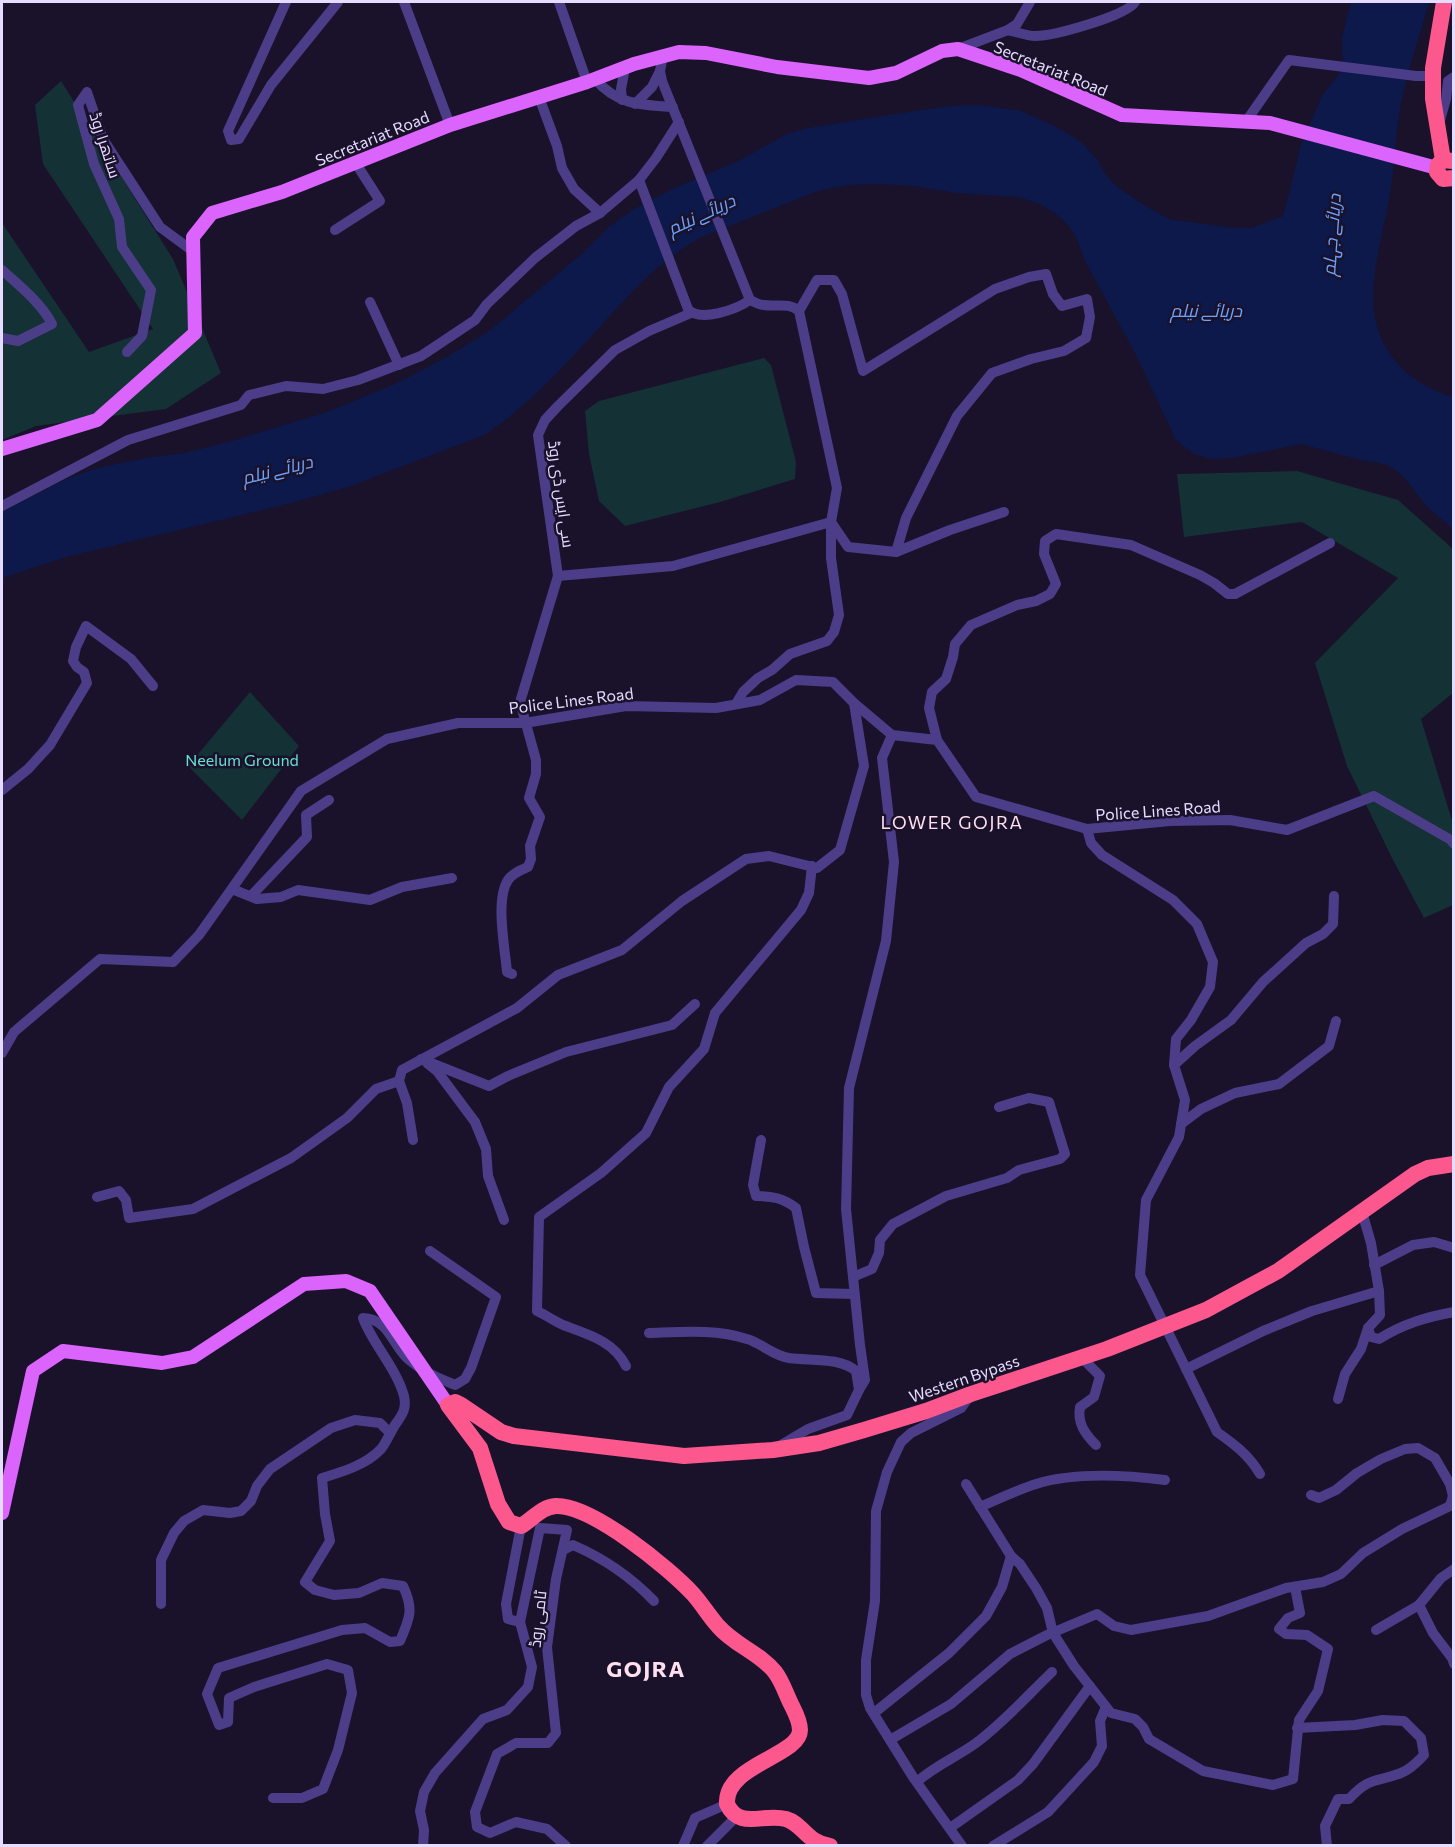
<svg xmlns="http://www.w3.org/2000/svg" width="1455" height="1847" viewBox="0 0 1455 1847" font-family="Commissioner,Cairo,sans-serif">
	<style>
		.green { fill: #143135 }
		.water { fill: #0c194a }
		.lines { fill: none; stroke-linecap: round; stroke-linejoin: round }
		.minor { stroke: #4c3d89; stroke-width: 10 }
		.major { stroke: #db64fd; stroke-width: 14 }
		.highway { stroke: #fd588e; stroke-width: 16 }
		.labels { text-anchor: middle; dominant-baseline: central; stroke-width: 5; stroke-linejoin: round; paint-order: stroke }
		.street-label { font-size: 16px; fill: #e5dcff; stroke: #1a112b }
		.park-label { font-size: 16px; fill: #67e0d4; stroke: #1a112b }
		.water-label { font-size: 18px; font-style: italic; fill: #6ba3fd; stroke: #1a112b }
		.neighbourhood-label { font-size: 18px; letter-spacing: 1.5px; fill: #ffdeee; stroke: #1a112b }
		.district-label { font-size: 22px; font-weight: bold; letter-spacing: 1.5px; fill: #ffdeee; stroke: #1a112b }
	</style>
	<rect width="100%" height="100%" fill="#1a112b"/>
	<g class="green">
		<path d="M61,81L173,259L221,373L166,409L36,426L2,440V223L89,352L153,329L43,164L35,105Z"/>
		<path d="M764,358L771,365L779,396L796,462L795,479L720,502L625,526L599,501L589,454L585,411L599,401Z"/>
		<path d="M1297,471L1398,500L1453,549V693L1421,719L1453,824V905L1424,918L1393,860L1347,766L1315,663L1398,578L1302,522L1184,537L1177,474Z"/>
		<path d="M250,692L299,746L242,820L188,766Z"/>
	</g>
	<path class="water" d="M1351,2H1429C1420,35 1408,69 1401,103C1395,135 1395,167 1389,199C1382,241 1365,288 1378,330C1389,364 1420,388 1453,397V529L1426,506L1403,476L1391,467L1380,463L1361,460L1301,444L1232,458L1212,459L1194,454L1176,440L1136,355L1085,261L1077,239L1069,226L1056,214L1040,204L1018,197L956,193L914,186L881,184L848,185L818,191L704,236C651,263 616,311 576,353C548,383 518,413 484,435L348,487L291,503L66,557L2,578V512L64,480L97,468L146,458L184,453L232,441L327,412L397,383L447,357L489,331L584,252L610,226L634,209L672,189L738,161L789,133L813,127L948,106L980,105L1021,111L1057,127L1081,142L1097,159L1105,174L1117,187L1149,208L1169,219L1233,228H1251L1283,216L1302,142L1323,94L1340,73L1343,64L1342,38Z"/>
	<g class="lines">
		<g class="minor">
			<path d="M286,2L228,131L231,140L239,139L271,85L338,2"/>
			<path d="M404,2L450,125"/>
			<path d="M559,2L587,82"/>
			<path d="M1008,30C1017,32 1027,36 1035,36C1054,36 1126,16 1135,2"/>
			<path d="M958,49L1008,30L1017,24L1030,2"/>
			<path d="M663,55L660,71L662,81L750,300"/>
			<path d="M595,79C617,105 641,105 673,107"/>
			<path d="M539,97L557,146L562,168L574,189L600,213"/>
			<path d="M622,100L621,89L625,68"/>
			<path d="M635,104L652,87L660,71"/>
			<path d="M1247,120L1289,60L1416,76H1433"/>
			<path d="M1439,124L1446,99L1448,81L1454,77"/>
			<path d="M335,230L380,201L355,162"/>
			<path d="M2,270C18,284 42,304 52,324L18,341L2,338"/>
			<path d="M370,302L399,365"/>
			<path d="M799,311L817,280H834L842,294L863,371L995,289L1029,277L1046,274L1053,294L1062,306L1087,299L1090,317L1086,338L1064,351L1031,359L992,373L957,416L906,518L896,552"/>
			<path d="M127,352L142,336L151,290L122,247L119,219L94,164L78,105L87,92L103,139L160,227L194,252"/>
			<path d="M2,506L128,440L241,405L249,395L286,386L323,389L358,380L421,356L475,320L487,304L535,258L576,226L600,213L639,180"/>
			<path d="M831,522L848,547L896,552L950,530L1004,512"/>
			<path d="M558,576L538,435L545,420L558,406L615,350L649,331L691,313"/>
			<path d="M736,704L743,692L758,678L772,670L790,654L827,641L834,632L839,615L831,558V522"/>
			<path d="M937,740L929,708L932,692L946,679L953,657L955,644L971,625L1017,605L1036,601L1050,594L1056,584L1044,554L1045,541L1056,534L1131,545L1200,575L1214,583L1228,594H1235L1330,543"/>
			<path d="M2,790L28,769L50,745L87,683L84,672L77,667L73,661L76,647L86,626L131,659L153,686"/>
			<path d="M1087,829L1091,843L1102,855L1173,900L1197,924L1213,962L1210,987L1191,1020L1176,1039L1174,1065L1185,1100L1179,1137L1146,1200L1140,1275L1217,1432C1234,1444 1249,1455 1260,1474"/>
			<path d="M232,889L257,899L281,897L298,890L370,900L402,887L452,878"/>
			<path d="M251,896L307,837L306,815L329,800"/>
			<path d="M512,974L507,972C505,948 495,900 508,880C513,873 521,870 528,867L531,859L530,846L540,817L529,798L536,774V760L520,702L558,576L673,566L831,522L837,488L799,311C789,302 777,307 764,305C759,305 754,302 750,300C737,309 700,323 688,309L639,180L656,158L679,122"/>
			<path d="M2,1053L14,1032L100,959L173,962L199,935L301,791L387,739L458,723H525L626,706L716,708L760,700L796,680L833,682L854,703L892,735L937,740L976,797L1087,829L1170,821L1230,820L1287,830L1374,796L1451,840L1454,844"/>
			<path d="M421,1059L489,1086L508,1076L566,1052L672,1025L695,1004"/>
			<path d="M427,1063L437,1071L475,1122L486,1149L488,1176L504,1220"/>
			<path d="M1174,1065L1195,1046L1231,1020L1263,982L1306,943L1323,934L1333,924L1334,896"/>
			<path d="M1181,1124L1201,1109L1235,1093L1279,1084L1329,1046L1336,1021"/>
			<path d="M413,1140L407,1103L399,1081L402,1070L517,1008L558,975L622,950L682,901L746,859L769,856L817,868L840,850L864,766L854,703"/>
			<path d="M761,1140L753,1185L756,1196C772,1196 783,1198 796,1208L804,1247L816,1293L854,1294"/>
			<path d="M97,1197L119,1191L126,1200L129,1218L193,1209L291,1158L347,1118L376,1089L399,1081"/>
			<path d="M1374,1265L1413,1245L1434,1242L1454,1248"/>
			<path d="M853,1277L872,1269L879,1253L880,1240L893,1224L946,1196L1007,1178L1019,1170L1060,1159L1065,1154L1049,1102L1029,1098L999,1107"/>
			<path d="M1368,1328L1371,1337L1379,1339C1403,1324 1426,1317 1454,1312"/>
			<path d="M649,1333C681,1332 716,1329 747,1339C761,1343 774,1356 789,1358C810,1361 840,1357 856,1371L859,1390L847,1415L808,1429L781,1445"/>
			<path d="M1082,1358L1100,1376L1094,1397L1080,1407C1077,1423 1085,1434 1096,1445"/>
			<path d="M626,1366C614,1341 587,1334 563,1325C554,1321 546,1315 537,1311L539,1217L601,1173L646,1133L669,1087L704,1049L715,1013L801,910L809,893L812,866"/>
			<path d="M1186,1369L1263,1331L1312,1311L1379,1291L1371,1243L1362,1212"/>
			<path d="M859,1390L865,1380L860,1345L846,1209L849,1088L886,941L894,862L882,758L892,735"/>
			<path d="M1338,1399L1345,1374L1361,1349L1368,1328L1380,1315L1379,1291"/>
			<path d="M966,1484L1011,1556L1020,1564L1036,1588L1047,1608L1053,1633L1074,1666L1111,1713L1135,1719L1143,1727L1149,1739L1203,1771L1273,1785L1293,1779L1299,1720L1318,1691L1328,1649L1307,1635L1286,1634L1279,1629L1288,1618L1300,1613L1295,1587"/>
			<path d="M980,1507C998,1499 1017,1490 1036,1484C1074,1472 1125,1475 1165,1480"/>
			<path d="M521,1526L506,1604L508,1619L520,1622L540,1528L567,1530L556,1579L547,1647L556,1733L548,1743H516L497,1754L475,1812L477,1827L490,1833L516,1822L547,1829L566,1846"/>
			<path d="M563,1550L573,1545C603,1558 631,1577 654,1601"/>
			<path d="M161,1604V1560L174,1533L184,1521L203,1510L230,1513L241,1511L251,1501L257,1486L270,1469L331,1428L355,1420L380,1423L390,1433"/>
			<path d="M1419,1605L1441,1578L1454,1569"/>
			<path d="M1376,1630L1419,1605L1433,1633L1452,1658L1454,1664"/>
			<path d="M874,1713L949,1653L986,1616L1002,1587L1011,1556"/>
			<path d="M1297,1728L1355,1725L1383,1720L1404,1721L1421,1738L1424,1755C1417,1762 1411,1769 1401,1773C1376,1783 1370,1776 1349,1799H1338L1325,1826L1327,1846"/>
			<path d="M890,1740L951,1704L1010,1654L1047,1635L1097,1614L1114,1626L1131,1630L1208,1616L1286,1588L1323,1582L1341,1574L1363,1553L1402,1529L1450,1506L1453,1496L1450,1484L1435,1458L1418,1448L1405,1449L1381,1459L1357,1473L1336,1490L1319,1498L1311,1495"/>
			<path d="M917,1782C934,1766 957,1757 976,1743C1004,1722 1027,1696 1052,1672"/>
			<path d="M273,1798H302L323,1789L338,1750L352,1693L348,1670L327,1664L254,1687L229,1698L228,1722L219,1725L207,1694L218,1668L342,1630L365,1628L390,1642L400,1641C410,1618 414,1609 403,1586L382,1583L359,1593L334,1595L315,1590L305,1582L330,1541L325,1514L322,1478C342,1472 366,1465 381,1449C386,1443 390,1433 395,1425C402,1415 407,1409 404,1396C397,1369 372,1343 363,1318C390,1319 392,1346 409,1360C423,1372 439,1378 455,1385L465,1379L471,1368L496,1297L430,1251"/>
			<path d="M950,1828L1018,1780L1033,1764L1090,1686"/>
			<path d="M423,1846L424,1830L420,1811L424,1792L435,1773L483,1719L507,1710L528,1687L532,1667L520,1622"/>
			<path d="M683,1846L695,1818L727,1804"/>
			<path d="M707,1846L736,1817"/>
			<path d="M962,1846L913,1777L870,1708L866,1695V1660L875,1601L876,1511L887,1472L901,1442L911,1433L961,1408L969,1397"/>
			<path d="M993,1846L1048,1812L1094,1762L1102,1746L1100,1721L1106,1707"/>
		</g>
		<g class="major">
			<path d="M2,449L97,420L195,333L193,237L212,213L282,192L450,125L587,82L634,64L679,52L706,53L777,67L869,78L896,73L942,51L958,49L1021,70L1122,115L1270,123L1437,168"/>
			<path d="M2,1513L33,1371L63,1351L162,1363L193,1357L304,1284L346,1281L370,1291L448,1405"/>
		</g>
		<g class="highway">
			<path d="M1443,160L1433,99V68L1444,2"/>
			<path d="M1453,161L1443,160L1438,165L1437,172L1443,179L1454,178"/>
			<path d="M830,1846C807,1843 803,1824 786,1819C763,1813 739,1830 727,1804C724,1765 800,1756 800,1730C800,1721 795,1712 791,1704C786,1694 782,1681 775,1672C760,1653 734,1645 718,1626C709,1616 702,1604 693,1594C669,1568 592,1505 556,1506C541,1507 533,1519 521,1526L509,1522L498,1504L480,1448L448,1405L455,1402L461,1405L501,1432L514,1436L684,1456L773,1450L819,1443L864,1430L926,1411L971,1394L1107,1349L1206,1310L1278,1271L1415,1174L1428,1168L1454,1164"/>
		</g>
	</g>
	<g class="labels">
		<g class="street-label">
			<text transform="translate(1051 68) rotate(22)">Secretariat Road</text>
			<text transform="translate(372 138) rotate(-22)">Secretariat Road</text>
			<text transform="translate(106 145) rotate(72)">ساتھرا روڈ</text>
			<text transform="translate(562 494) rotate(82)">سی ایس ڈی روڈ</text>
			<text transform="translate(571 700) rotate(-7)">Police Lines Road</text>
			<text transform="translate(1158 810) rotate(-4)">Police Lines Road</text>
			<text transform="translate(964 1378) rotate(-19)">Western Bypass</text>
			<text transform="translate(537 1619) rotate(-84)">ٹامی روڈ</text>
		</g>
		<g class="park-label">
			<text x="242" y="759">Neelum Ground</text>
		</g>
		<g class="water-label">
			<text transform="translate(701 214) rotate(-25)">دریائے نیلم</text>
			<text transform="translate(1331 235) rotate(-86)">دریائے جہلم</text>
			<text x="1206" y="310">دریائے نیلم</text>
			<text transform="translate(277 469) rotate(-14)">دریائے نیلم</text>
		</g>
		<g class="neighbourhood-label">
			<text x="952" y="822">LOWER GOJRA</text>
		</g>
		<g class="district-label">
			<text x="646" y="1668">GOJRA</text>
		</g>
	</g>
	<rect width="1455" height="1847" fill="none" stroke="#e5dcff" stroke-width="6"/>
</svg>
